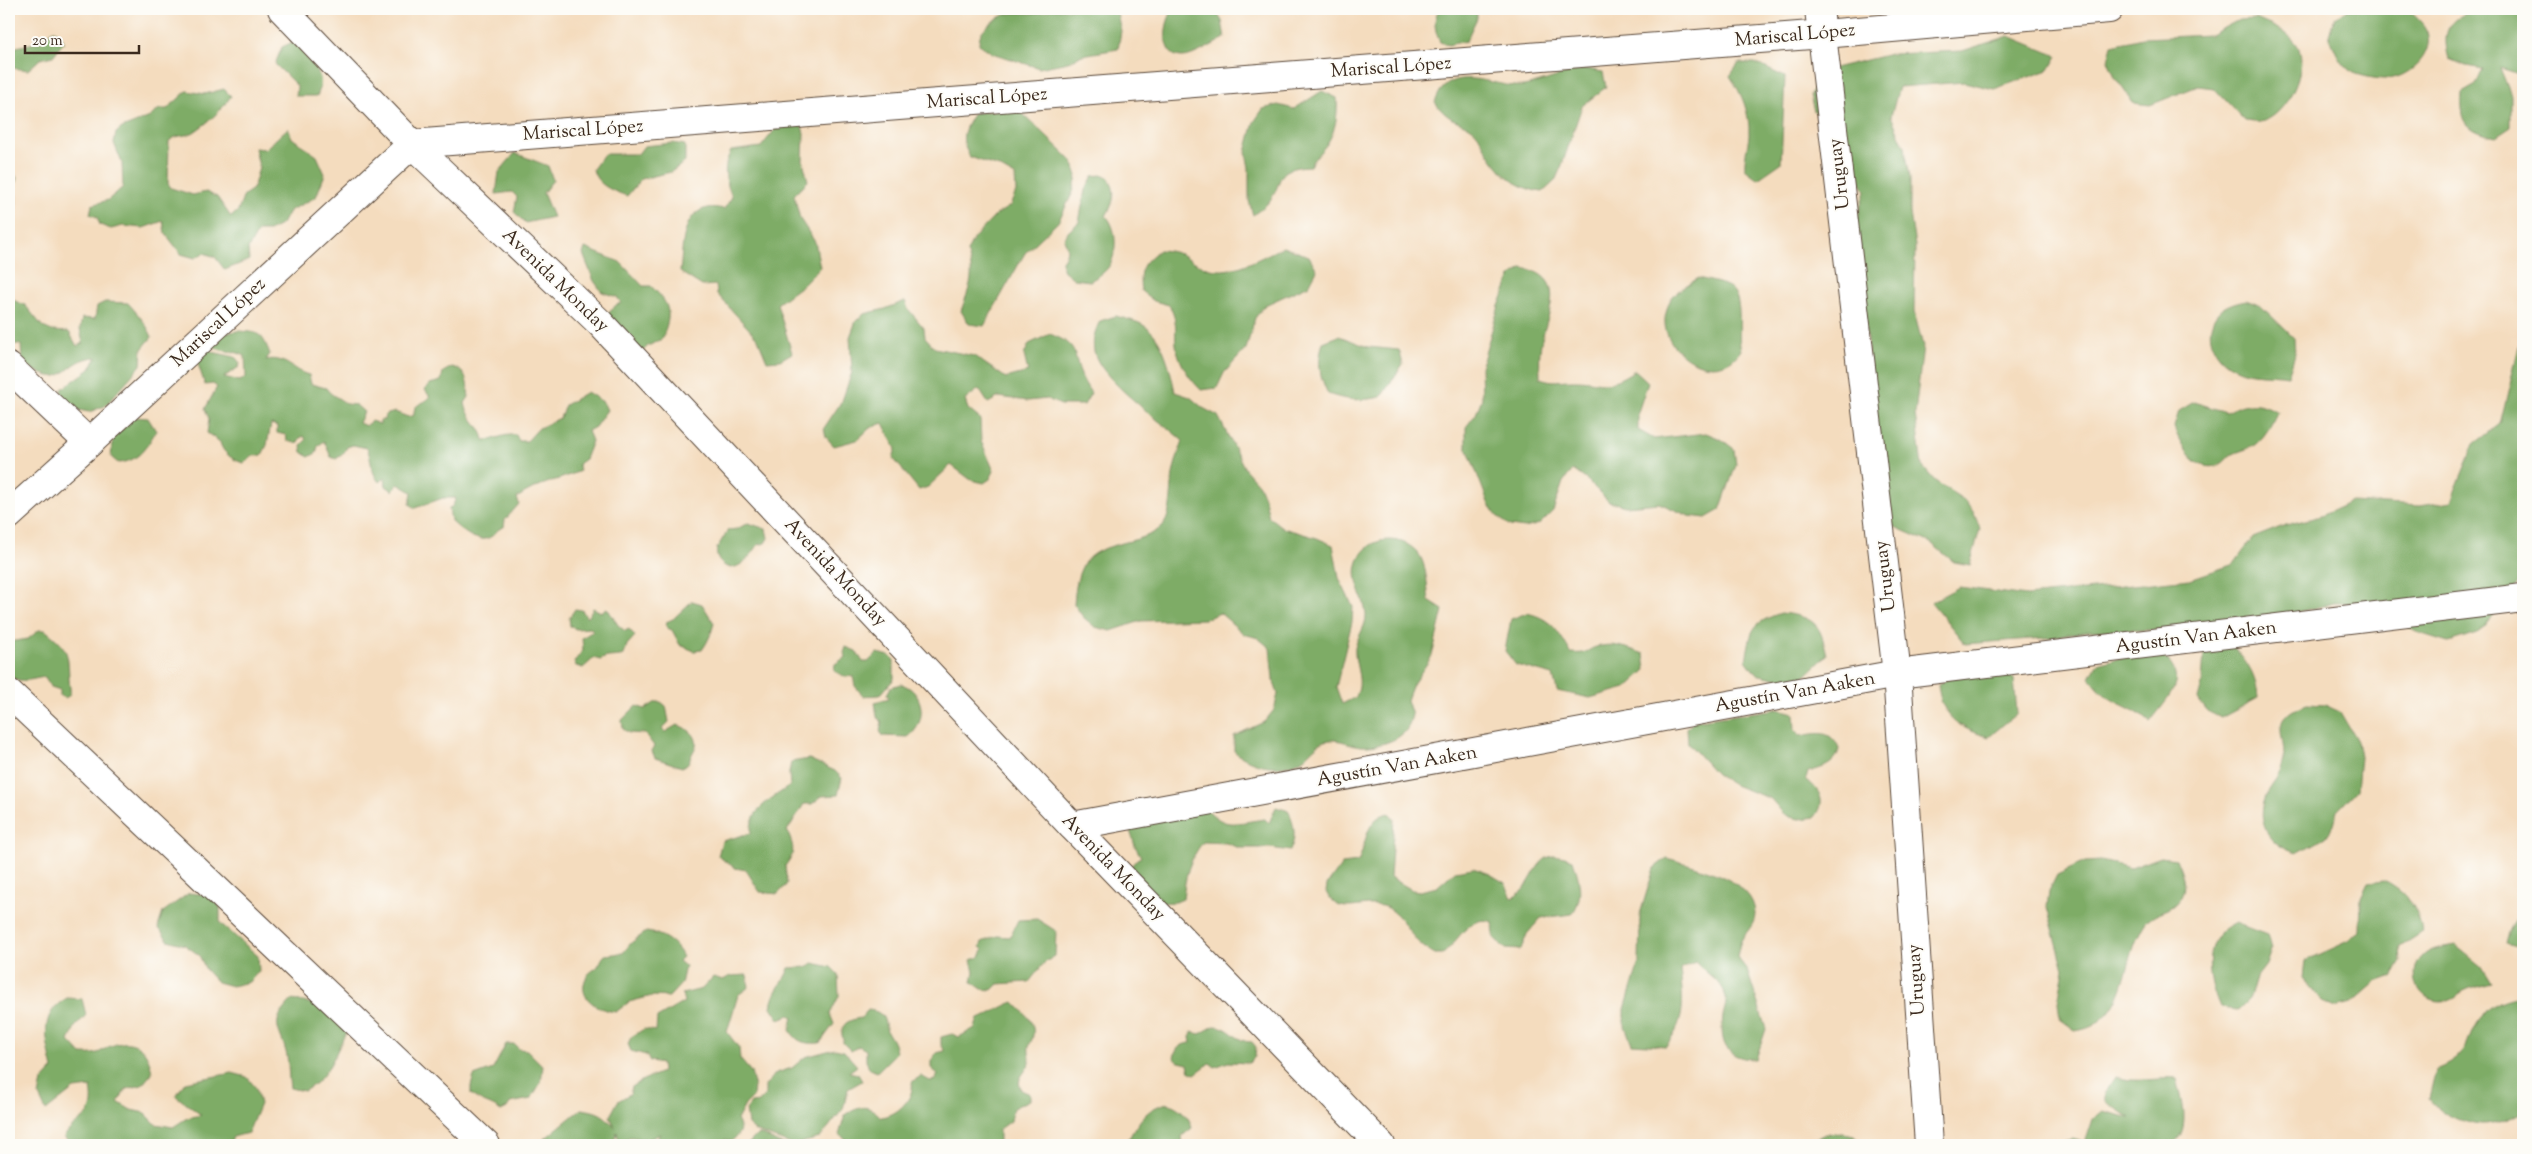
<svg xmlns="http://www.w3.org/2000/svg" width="2532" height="1154" viewBox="0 0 2532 1154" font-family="'Sorts Mill Goudy',serif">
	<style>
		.forest { fill: #7eac66; stroke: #5c6b42 }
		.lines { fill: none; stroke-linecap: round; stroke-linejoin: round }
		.minor-casing { stroke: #574536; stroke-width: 30 }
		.major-casing { stroke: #574536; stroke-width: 30 }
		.minor { stroke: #fff; stroke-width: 28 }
		.major { stroke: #fff; stroke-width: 28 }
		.labels { text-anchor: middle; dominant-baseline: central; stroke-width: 4; stroke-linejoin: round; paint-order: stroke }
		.street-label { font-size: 19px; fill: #3b2a1e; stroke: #fdfcf7 }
	</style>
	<rect width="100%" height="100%" fill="#fdfcf7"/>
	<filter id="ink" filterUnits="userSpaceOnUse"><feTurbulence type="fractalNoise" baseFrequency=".02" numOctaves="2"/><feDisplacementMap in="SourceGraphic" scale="10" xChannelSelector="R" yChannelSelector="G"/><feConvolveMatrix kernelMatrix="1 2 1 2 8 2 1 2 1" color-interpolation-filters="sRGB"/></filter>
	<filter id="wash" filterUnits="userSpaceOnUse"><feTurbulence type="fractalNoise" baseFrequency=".0096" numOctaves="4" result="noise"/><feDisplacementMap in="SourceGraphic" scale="20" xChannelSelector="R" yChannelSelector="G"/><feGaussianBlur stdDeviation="1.12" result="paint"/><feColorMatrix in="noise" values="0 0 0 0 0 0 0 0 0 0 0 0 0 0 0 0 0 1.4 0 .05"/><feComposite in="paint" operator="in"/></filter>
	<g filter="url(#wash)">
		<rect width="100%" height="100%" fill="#f4dcbe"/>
		<g class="forest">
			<path d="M1051,9H1116L1121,31L1118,49L1082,55L1068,62L1039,68L992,53L979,44C979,33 983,29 992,22C1015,4 1030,20 1051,9Z"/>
			<path d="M1174,9H1214L1222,21L1225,38C1215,43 1192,58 1182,57C1159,57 1164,20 1174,9Z"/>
			<path d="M1440,9H1477V18L1466,41L1448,45L1440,42C1435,32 1432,18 1440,9Z"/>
			<path d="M1880,9H1944C1925,18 1903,16 1883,12Z"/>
			<path d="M2350,9H2407C2414,15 2424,23 2427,32C2435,56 2406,80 2384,79C2376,79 2361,76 2354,73C2340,66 2334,48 2329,35L2335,17Z"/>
			<path d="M2523,9V75L2500,68L2511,95V127L2496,137C2467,131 2460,123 2462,93L2476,85L2483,69L2466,66L2449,59C2433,5 2485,9 2523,9Z"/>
			<path d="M2256,19C2269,25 2286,30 2296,43C2312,64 2286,118 2260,122C2256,123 2249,121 2245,121L2214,88L2198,86L2150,105L2133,103L2115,77L2108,60L2112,45L2143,38L2210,35L2239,20Z"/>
			<path d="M54,30L60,33L64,42L53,56L40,59L28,70L12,68L9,66L12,48L44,41L51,31Z"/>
			<path d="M2009,36L2057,56L2049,70L1994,89L1964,82L1899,87L1891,116L1905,147L1910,178V213L1915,246L1914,312L1923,346L1915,414L1922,466L1935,481L1964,500L1974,513L1980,529L1970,565L1954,562L1931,543L1888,524L1854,228L1865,191L1845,148L1814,111L1810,95L1816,79L1830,69L1891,54L1962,51Z"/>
			<path d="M291,43L299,45C308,65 329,72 317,96H296L297,86L275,64L282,47Z"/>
			<path d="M1739,63H1755L1785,77L1781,163L1758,179L1745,169C1744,156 1748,147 1749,135C1750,113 1742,94 1730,76Z"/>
			<path d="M1587,69L1603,72L1606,87L1582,106L1562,165L1555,181L1543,192C1516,189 1501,174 1487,151C1483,145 1480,136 1475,131C1459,118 1450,124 1435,102C1437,98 1439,92 1442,89C1463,66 1499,89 1524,86C1545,82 1565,72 1587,69Z"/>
			<path d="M224,89L231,96C221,111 209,122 194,132C185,137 177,134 169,141L168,183L171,188L193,195L206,192L217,197L231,217L238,211L244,195L253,189L259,167L255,148L265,149L288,128L292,138L317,156L325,174L316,197L289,211L282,224L269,231H258L248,249L249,260L225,270L215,257L204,253L195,258L181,254L165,233L163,221L143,228L123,226L111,229L100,225L97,217L90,214L92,205L108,200L123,187L122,163L114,143L116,133L122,128L150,117L159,109H167L187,91L205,94Z"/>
			<path d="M1322,91L1337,98C1338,113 1336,130 1327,144C1321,152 1314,157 1310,166C1270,167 1286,185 1266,205C1263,208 1258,211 1253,215L1249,201V168L1246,152L1254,122L1263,109L1278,105L1294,109Z"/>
			<path d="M1006,110L1023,114L1072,161L1077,176L1073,192L1058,222L1025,253L984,326L969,324L961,311C969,288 976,276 967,252L974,238L996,215L1010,206L1016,192L1015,176L999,167L970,157C959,138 963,131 974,113Z"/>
			<path d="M801,123L804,133L803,161L808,181L794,195L800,219L815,242L820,267L804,284L777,304L792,353L780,360L767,361L758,339L717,294L716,285L702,286L680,272C683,251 680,213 708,208C713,207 719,208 724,209L732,197C725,179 722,168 731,151L761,147L777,127Z"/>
			<path d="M673,143L685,145V162L671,172L641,179L627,196C613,191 596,185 593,169L604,154H638L644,146Z"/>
			<path d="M515,153L548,166L553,180L543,193L553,217L525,223L514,212L517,197L512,192L496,194L499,172Z"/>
			<path d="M9,166L17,178C13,189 18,197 15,209H9Z"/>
			<path d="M1101,175L1109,178C1117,193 1114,202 1106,216C1118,228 1118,256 1107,269C1103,274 1095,278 1090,281L1074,279L1062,269V261C1068,253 1068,248 1064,239L1068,232L1079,222L1085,190L1093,176Z"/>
			<path d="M1283,247L1309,256L1317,270L1309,285L1265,305L1255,318L1246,349L1224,373L1217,388L1201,390C1190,379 1181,366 1177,350C1173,332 1180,325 1169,305L1154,301L1141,291C1138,269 1142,264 1159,250C1181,251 1184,257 1202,266C1227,279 1259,258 1283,247Z"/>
			<path d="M585,248L620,262L643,286H651C671,305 672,313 662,339L648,346L642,352L600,323L616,305L621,303L617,297L602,292L594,281L583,254Z"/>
			<path d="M1523,268C1573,279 1543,318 1540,351C1539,360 1540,369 1540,378C1555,383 1557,380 1571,380C1604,379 1601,392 1635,370L1648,382L1638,412V430L1654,439L1706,433L1721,439L1734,449L1736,465L1720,510L1706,518L1689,516L1659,503L1625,506L1608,501L1587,480L1573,470L1563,482L1553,511L1540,524L1525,528L1510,526L1498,517L1489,505L1466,445V427L1476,414L1482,398L1481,367L1499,306L1511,276Z"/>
			<path d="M1699,278C1708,281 1719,282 1727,286C1746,294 1736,334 1741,350C1717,388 1656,351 1666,313C1668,306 1669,300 1674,295C1681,288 1690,283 1699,278Z"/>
			<path d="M9,293L15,301L25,305L43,327L52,331L69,332L77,346L83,343L80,329L82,318L95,319L97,306L105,302L128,303C137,313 147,324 152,337L142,349L141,365L105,406L89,412L58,406L62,398V389L90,369L97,357C60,359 69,396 22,362L21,345L9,343Z"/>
			<path d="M2246,300L2261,306L2294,338L2295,354L2288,376C2271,373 2252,376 2236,368C2216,360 2202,335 2216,315C2223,305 2236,302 2246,300Z"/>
			<path d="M905,301L908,309L924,328L925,337L935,348L974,356L1006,378L1028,372L1024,355L1029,344L1050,334C1077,345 1072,347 1080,372C1082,379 1087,387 1091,393L1084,405H1061L1047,399L1028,401L999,397L988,403L979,389L965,400L968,409L980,419L981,441L994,471L990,479L984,483L971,480L951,465L928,487L919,490L893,458L896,449L883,423L870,428L857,440L834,446L826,437L824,428L842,401L852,372L850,337L856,321L864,314L885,309Z"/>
			<path d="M1116,316C1125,319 1139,321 1146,327C1164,339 1171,372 1175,392L1190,397L1203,408L1218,416L1245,469L1259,485L1265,500L1269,517L1283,528L1317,538L1333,545L1339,578L1353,607L1352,622L1336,687L1342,704L1356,697C1358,691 1360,685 1359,678C1358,669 1354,657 1355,648C1357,637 1366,627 1366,616C1365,595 1349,578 1360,557C1371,535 1403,535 1418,553C1427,564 1427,587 1429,601L1443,610L1432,656L1413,684L1407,700L1412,715C1411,719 1409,725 1407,729C1398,742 1375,747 1361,746C1351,745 1340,739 1330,740C1319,741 1313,750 1305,757C1286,773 1252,767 1234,751V736L1264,722L1274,710L1278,694L1273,679L1270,648L1258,638L1244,634L1220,613L1205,619L1141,621L1111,631L1095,627L1083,617L1074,604C1078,552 1092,551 1138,539C1147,536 1158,532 1164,524C1172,513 1171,487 1173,474C1175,463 1179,452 1183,441C1161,421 1099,379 1094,351C1092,339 1095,331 1100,321Z"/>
			<path d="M2523,330V578L2478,633L2448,642L2419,633L2363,603H2333L2245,626L2210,629L2088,631L2057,637L1965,644L1931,602L1959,587L2027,596L2190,579L2234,564L2253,538L2286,525L2321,516L2351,502L2420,506L2451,501L2474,444L2500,424Z"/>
			<path d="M237,331C260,332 262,333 270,354L266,360C286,356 292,371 309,375L311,384L326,388C331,396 339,397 346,404L356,405L364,412L359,423L366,426L371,421L380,424V420H384L385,415L395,412L408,417L414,415C413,402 424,405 430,397L425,390L430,384L441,381L443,372L452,367C468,371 467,384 469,397L465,403C467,418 482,426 484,440C498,440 500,434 516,435L519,441H527L539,428L560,418L565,405L587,392L603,402L607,410L595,427L588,431L592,441L585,459L578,464L580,471C558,481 537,483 517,498L519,504L505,520L504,527C497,529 497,532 492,536C478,546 461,530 451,521L449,509L453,505L456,498H443L415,508L410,504L412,492L398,484L393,491L386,486L385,478L379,482C370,471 372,460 367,448L353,445L347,447L343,454L336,459L331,457L324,441L318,446L316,453L309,457L302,452L301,445L306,440L304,436L300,438L297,444L287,440L286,435L277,433V426L271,424L267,445L262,455L252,456L244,463C234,461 222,453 220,442L207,433L209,419L205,409L217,387L213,384L205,385L195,355L208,347L212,352L235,357L240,363L239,367L224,377L240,381L246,377L245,356C235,350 224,353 214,347L212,343L226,333Z"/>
			<path d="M1339,336L1368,347L1399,350L1403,364L1381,397C1361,401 1347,401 1328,394C1319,375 1317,363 1323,342Z"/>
			<path d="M2194,402L2226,412C2245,402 2259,400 2277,412C2273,423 2263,440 2253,446C2246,450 2238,451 2231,455C2227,458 2225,462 2219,465C2197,474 2180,445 2174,427L2179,411Z"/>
			<path d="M135,417L148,418L156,431C147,446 139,462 118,463L111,457L113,438Z"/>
			<path d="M748,523L766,529L768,538L765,543L758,545C750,558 735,576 721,563C717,559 716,554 717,548L728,530L737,529Z"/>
			<path d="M692,601L702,604L714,623C712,632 708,642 702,650L694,651L680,645L672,630L667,628L666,622L673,619Z"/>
			<path d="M593,608L601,612L607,608L618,625L625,631L629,629L635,636L627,645L624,655C615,658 608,655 600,660L594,658L583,668L576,666L574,662L583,650L582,638L593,631L591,628L576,629L570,626L569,618L575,609L582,610L587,618Z"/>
			<path d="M1527,613C1553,619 1558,632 1571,653C1591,655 1586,648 1601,646C1616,643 1630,649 1644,654L1646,670L1626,688L1590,698L1557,691L1553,675L1516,665L1505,651L1511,619Z"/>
			<path d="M1781,613C1815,617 1820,623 1827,655L1803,678L1787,681L1756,674L1746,660C1752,630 1749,624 1781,613Z"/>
			<path d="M39,630H45C68,648 68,651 69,679C69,685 71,688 70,695L65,698L60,696V690L51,687L45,677C31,679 22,684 9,676V642L28,639Z"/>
			<path d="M2213,637L2228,640C2244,660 2256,671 2258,698L2221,718L2207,711L2198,699L2202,684L2204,651Z"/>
			<path d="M846,647L856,651L863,662H868L877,653L890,656L894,660V679L880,695L863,696L855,686L853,676L846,677L834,671L835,664L846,657L844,653Z"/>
			<path d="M2155,649C2192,677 2172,693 2150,722C2127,702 2106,705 2090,677L2097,664Z"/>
			<path d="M2000,671L2014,679L2017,713L1989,737C1958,728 1941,717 1938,684L1953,677Z"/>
			<path d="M901,684C925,691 928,723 908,737L882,736L880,730L882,722L877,717L875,702L889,698L887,694L891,687Z"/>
			<path d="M656,702H661L666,706L669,722L662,729L665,732L677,725C691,729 702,739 693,752C689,759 691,763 682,767L655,758L652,751L654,746L645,734L629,733L623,729L622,720L636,706L645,709Z"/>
			<path d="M2307,704L2325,705L2340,712L2357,741L2360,757L2357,790L2338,810L2334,825L2326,837L2297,853C2269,846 2254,822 2267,794C2271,785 2280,777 2282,767C2291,738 2262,720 2307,704Z"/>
			<path d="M1778,709L1794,713L1795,730L1800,736C1818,733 1831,729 1839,749C1836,765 1822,768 1808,772L1806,779C1820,791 1827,801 1815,817L1799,819L1790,817L1783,813L1771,799L1732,784L1716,774L1688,743L1687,728L1693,721Z"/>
			<path d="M809,759L835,771L842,778L838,795L822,796L812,804H804L787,831C794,847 796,852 785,866L787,884L778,894L760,892L746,870L735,868L718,856L722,841L751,833C749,809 774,797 790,786L789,773L791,762Z"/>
			<path d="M1198,801C1227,830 1226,824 1265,819L1269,823L1276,807L1289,811C1294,826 1297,835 1290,851L1271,848H1240L1226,843L1203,842C1189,860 1185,876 1183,899L1176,902L1155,903L1126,872L1137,859L1141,857L1135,846L1128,824Z"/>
			<path d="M1389,813L1394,819L1390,877L1412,890L1420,891L1437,887L1455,871L1473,868L1490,874L1505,883L1512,898C1539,886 1532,842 1573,860C1579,879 1585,896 1572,914L1541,918L1527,934L1521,950L1506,949L1494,938L1493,922C1469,913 1458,942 1443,954H1435C1428,950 1421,946 1416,940C1407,929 1401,915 1388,908C1364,897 1340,921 1326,892L1327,885L1342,864L1358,862C1367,843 1365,818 1389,813Z"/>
			<path d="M2161,857L2176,859C2180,869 2186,881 2183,892C2176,914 2157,908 2146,922C2120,959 2132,1022 2075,1030L2060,1019L2058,1002L2064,969L2047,907L2049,891L2057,875L2085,862L2101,861L2131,868Z"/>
			<path d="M1667,858C1693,866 1755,879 1755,914C1755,926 1745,932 1741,941C1739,946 1738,952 1737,957L1747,970L1766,1029L1756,1059C1727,1059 1719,1045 1723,1016C1724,1010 1727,1003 1726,997C1722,982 1706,973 1695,962L1680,969C1683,999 1687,1021 1666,1046L1632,1044L1625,1026V1009L1639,963L1640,914L1654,868Z"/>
			<path d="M2384,881C2407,893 2418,907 2422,932L2400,946L2401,962L2392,976L2376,982L2352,1003L2336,1007L2322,1001L2303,978L2305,961L2349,941L2360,930L2361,897L2368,883Z"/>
			<path d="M189,893L210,895L220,907V923L258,956L259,971L249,982L232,986L217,982L206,970L199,955L185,945L168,940L158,927L163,912Z"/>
			<path d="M2523,912V948L2505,943C2508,930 2512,919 2523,912Z"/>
			<path d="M1037,919L1056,931L1055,956L1044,963L1029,982L998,984L992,990L982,989L972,982L974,971L971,960C978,956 980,961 983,949L980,947L982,942L997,936L1010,937L1018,920Z"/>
			<path d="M2235,923L2267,935L2271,950L2266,965L2256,978L2250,998L2238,1010L2220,1008C2211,988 2201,950 2221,932C2225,928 2230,926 2235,923Z"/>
			<path d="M646,932C661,933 676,942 683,957L679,961L685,966L681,984L669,997L652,996L629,1002L616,1012C598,1010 575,998 587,976C590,971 595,970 598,966C601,962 601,959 605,955L623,953L631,943Z"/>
			<path d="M2455,945L2482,967L2491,982C2483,984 2475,986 2468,989C2458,993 2452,1001 2440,1001C2417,1001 2407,972 2423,956C2431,948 2445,947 2455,945Z"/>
			<path d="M813,963L831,967L838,974L839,996L830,1014L834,1024L820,1043C806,1044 797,1043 790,1030L793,1017L789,1015L779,1019L771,1007C774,988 783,985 789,968L808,967Z"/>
			<path d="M747,975L749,987L738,995L727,1032L739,1048L740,1059L751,1072L754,1085L753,1097L745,1105L737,1120C743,1130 739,1134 731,1142L725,1139V1145H662L656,1141L660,1134L648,1140L630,1137L619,1142L617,1132L613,1145H537L581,1109C597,1111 605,1114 615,1128L610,1116L618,1101L630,1094L632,1087L643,1080L662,1072L661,1063L650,1061L646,1055L631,1051L628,1044L631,1037L644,1029L656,1031L657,1018L684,1002L682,994L702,989L713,977L723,980L730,976Z"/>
			<path d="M2523,996V1112C2511,1117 2495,1126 2481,1125C2461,1123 2441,1114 2429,1099L2436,1070C2446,1066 2455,1062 2462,1053C2467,1048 2469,1039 2472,1032C2482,1009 2498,999 2523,996Z"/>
			<path d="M67,998L82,999L86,1015L75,1027L69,1041L81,1054C86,1054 92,1055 97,1053C102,1052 106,1047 111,1046C135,1036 149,1050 152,1073L142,1085L126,1089L118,1102L131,1110L145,1113L156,1124L173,1127L187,1118L201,1115L176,1096L185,1082L232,1073L247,1077L256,1088L260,1104L248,1133L233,1137L229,1145H71L64,1137C79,1114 97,1122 91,1087L74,1089L46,1111L39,1096L42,1081L53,1069C47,1041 37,1015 67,998Z"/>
			<path d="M292,1000L314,1004L343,1015L348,1029C334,1054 330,1077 304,1091L290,1088C288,1077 289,1066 287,1056C281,1028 267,1025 292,1000Z"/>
			<path d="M1014,1002C1022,1011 1036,1021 1033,1035C1033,1039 1030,1043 1029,1046C1028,1053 1031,1059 1028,1066C1023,1076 1016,1078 1021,1090L1030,1094V1100L1013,1108L1010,1121L999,1129V1145H856L839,1135L845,1115C861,1106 867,1103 881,1117C897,1116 915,1098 912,1082L921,1076L930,1081L935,1080L938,1074L931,1068V1061L936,1053L945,1051L941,1045V1037L952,1034L959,1037L975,1028L978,1019C991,1015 1000,1007 1014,1002Z"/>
			<path d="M868,1010C889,1012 882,1024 889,1035C893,1041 895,1045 896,1053L877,1072L870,1069L866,1061V1050L859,1046L851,1051L843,1043C844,1039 841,1035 842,1031C843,1021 854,1019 861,1018Z"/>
			<path d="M1214,1026C1230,1025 1236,1043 1252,1042L1256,1047L1255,1057L1249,1063L1228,1062L1215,1067L1210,1063L1195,1074L1190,1072L1188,1064L1179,1062L1174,1058C1176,1047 1181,1044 1191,1043L1190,1037L1192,1032L1200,1034Z"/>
			<path d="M506,1044H514L519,1049L527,1050L543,1066L541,1082L531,1099L510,1103L507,1108L501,1111C491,1103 480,1103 471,1094V1086L474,1076L493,1069Z"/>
			<path d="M835,1049L844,1051L857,1066L849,1072L858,1074L862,1081L848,1089L843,1109L820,1138L793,1145L755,1131L748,1125L746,1110L751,1103L759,1102L765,1095V1086L776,1073L792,1068L805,1057Z"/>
			<path d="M2115,1077C2137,1084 2155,1077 2177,1079C2182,1100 2192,1130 2172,1145H2055L2056,1143L2072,1139L2085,1143L2093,1119L2103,1111L2131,1118L2105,1101V1092Z"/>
			<path d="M1168,1103C1180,1108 1189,1115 1192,1128L1182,1136L1183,1145H1125C1137,1125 1144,1108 1168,1103Z"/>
			<path d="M1844,1133L1854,1135L1866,1145H1803L1825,1134Z"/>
			<path d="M758,1134C767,1136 774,1142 784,1145H747Z"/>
		</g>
	</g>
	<g filter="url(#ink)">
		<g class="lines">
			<defs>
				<g id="minor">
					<path d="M1819,9L1897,674L1929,1145"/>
					<path d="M9,367L89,443"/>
					<path d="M9,515L89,443L412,144L1824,34L2109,9"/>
					<path d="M9,693L486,1145"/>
					<path d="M1072,826L1897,674L2523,598"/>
				</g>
				<path id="major" d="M282,9L412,144L600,323L1072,826L1381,1145"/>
			</defs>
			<use href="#minor" class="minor-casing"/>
			<use href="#major" class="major-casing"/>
			<use href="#minor" class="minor"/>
			<use href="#major" class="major"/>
		</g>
	</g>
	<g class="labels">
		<g class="street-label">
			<text transform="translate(1795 36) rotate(-5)">Mariscal López</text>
			<text transform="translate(1391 68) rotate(-4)">Mariscal López</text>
			<text transform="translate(987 99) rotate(-4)">Mariscal López</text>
			<text transform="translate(583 131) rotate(-4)">Mariscal López</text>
			<text transform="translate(1840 174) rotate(-97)">Uruguay</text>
			<text transform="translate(555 281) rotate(44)">Avenida Monday</text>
			<text transform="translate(219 323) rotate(-43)">Mariscal López</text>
			<text transform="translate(835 573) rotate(47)">Avenida Monday</text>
			<text transform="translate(1886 576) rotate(-97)">Uruguay</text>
			<text transform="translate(2196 638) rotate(-7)">Agustín Van Aaken</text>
			<text transform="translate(1795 693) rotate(-10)">Agustín Van Aaken</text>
			<text transform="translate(1397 767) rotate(-10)">Agustín Van Aaken</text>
			<text transform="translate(1113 868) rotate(46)">Avenida Monday</text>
			<text transform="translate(1917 980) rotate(-94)">Uruguay</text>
		</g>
	</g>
	<rect width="2532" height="1154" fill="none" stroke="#fdfcf7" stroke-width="30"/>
	<path d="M25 45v8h114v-8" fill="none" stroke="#3b2a1e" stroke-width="2.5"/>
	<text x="32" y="45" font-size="15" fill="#3b2a1e" stroke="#fdfcf7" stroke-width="4" paint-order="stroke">20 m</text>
</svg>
